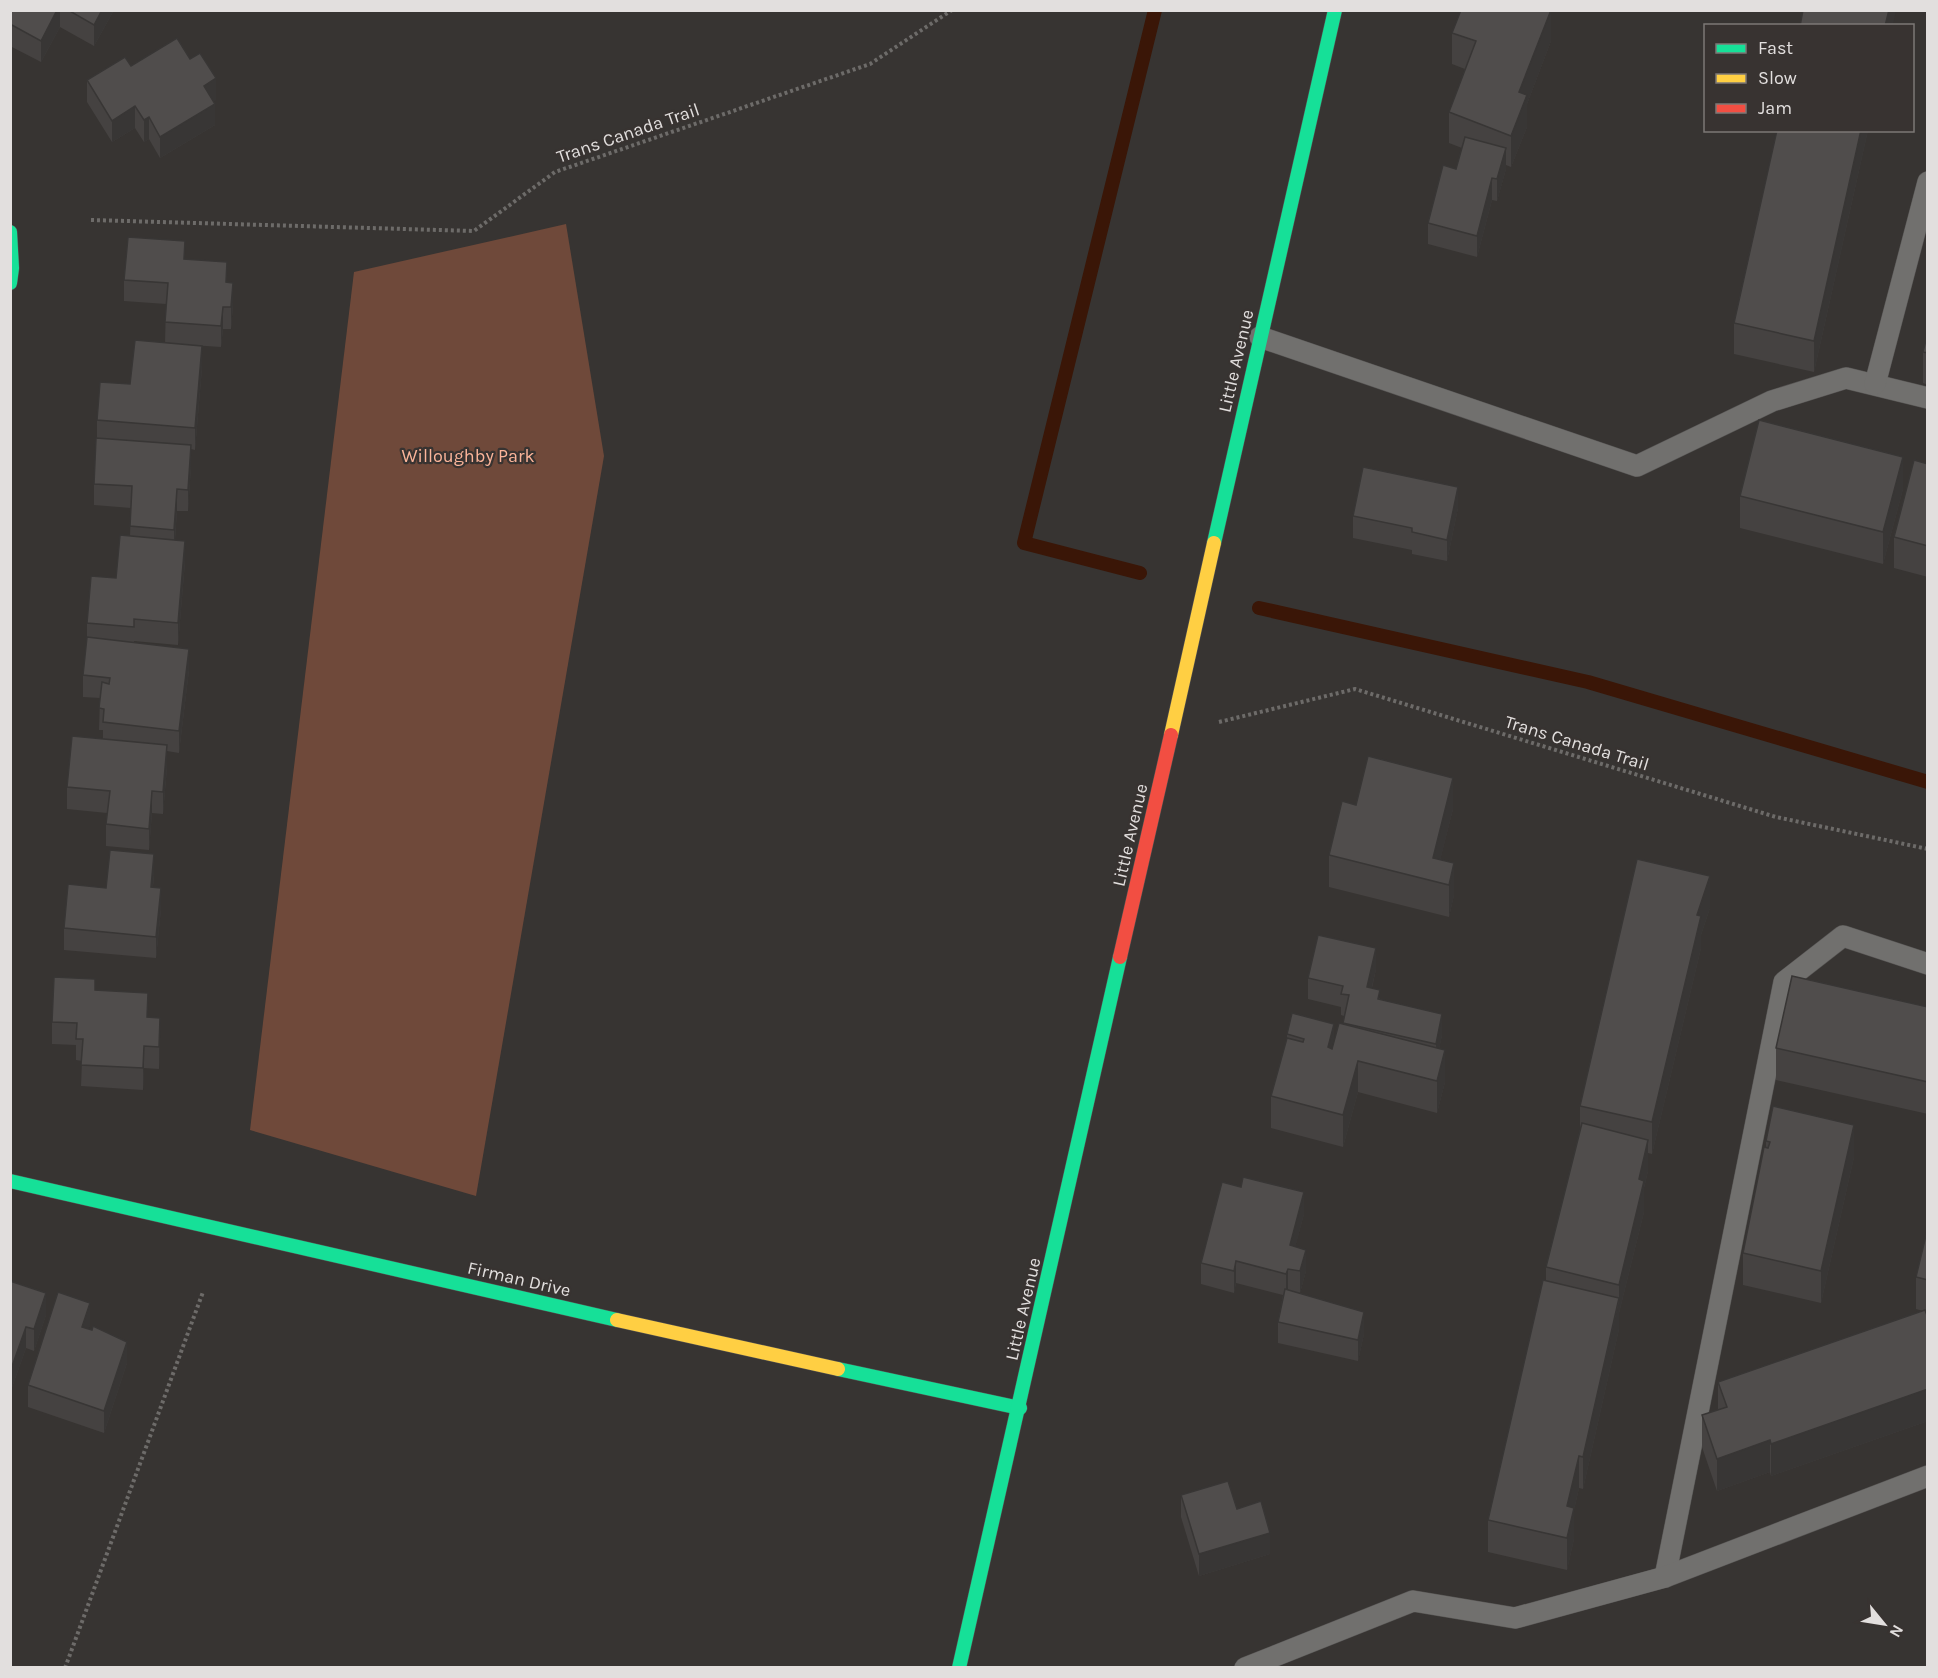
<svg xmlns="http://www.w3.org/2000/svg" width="1938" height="1678" viewBox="0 0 1938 1678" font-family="Karla,sans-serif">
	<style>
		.green { fill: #6f493a }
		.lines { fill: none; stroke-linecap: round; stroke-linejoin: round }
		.stream { stroke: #3a1607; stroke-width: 14 }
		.lane-casing { stroke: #555352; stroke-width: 22 }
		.fast-casing { stroke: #555352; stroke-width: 15 }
		.slow-casing { stroke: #555352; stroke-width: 15 }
		.jam-casing { stroke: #555352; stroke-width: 15 }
		.path { stroke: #6d6b69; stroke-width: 4; stroke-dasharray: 3 3; stroke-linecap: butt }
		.lane { stroke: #71706e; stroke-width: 21 }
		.fast { stroke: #16e098; stroke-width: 14 }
		.slow { stroke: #ffcf43; stroke-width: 14 }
		.jam { stroke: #f24e42; stroke-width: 14 }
		.wall { fill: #454241 }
		.shaded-wall { fill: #383635 }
		.building { fill: #504d4c; stroke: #383635; stroke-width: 1.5 }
		.labels { text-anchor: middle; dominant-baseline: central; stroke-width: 4.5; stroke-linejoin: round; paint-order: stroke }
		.street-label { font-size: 18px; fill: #e2dfde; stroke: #383331 }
		.park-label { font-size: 18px; fill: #fcb59a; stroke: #383331 }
	</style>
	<rect width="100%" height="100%" fill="#373432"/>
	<path class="green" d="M566,224L604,456L476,1196L250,1130L354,272Z"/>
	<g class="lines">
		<g class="stream">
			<path d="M1140,573L1024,543L1155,10"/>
			<path d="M1259,608L1588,682L1928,782"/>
		</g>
		<defs>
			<g id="lane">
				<path d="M1260,337L1637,466L1772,401L1846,378L1928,398"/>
				<path d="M1875,384L1928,182"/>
				<path d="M1665,1577L1784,982L1843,936L1928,964"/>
				<path d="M1245,1668L1413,1601L1515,1618L1665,1577L1928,1476"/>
			</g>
			<g id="fast">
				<path d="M10,232L12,268L10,283"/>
				<path d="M1214,543L1335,10"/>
				<path d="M10,1181L617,1320"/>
				<path d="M838,1369L1020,1408"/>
				<path d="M959,1668L1120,957"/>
			</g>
			<g id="slow">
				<path d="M1171,735L1214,543"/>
				<path d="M617,1320L838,1369"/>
			</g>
			<path id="jam" d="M1120,957L1171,735"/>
		</defs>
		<use href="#lane" class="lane-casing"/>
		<use href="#fast" class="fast-casing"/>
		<use href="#slow" class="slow-casing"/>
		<use href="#jam" class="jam-casing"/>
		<g class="path">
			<path d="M91,220L474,231L555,172L870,64L952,10"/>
			<path d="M1219,722L1355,689L1776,817L1928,849"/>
			<path d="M65,1668L203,1292"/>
		</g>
		<use href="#lane" class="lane"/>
		<use href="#fast" class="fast"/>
		<use href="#slow" class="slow"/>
		<use href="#jam" class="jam"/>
	</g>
	<g class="wall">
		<path d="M10,10H114L94,46L60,27L41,62L10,46Z"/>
		<path d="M1551,10V41L1527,104V127L1511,167L1506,165V169L1497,201L1492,200L1477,257L1428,244V223L1456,169L1462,148L1449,143V112L1465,69L1452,64V33Z"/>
		<path d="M131,66L216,100L213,101L215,125L160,158L149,139L144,142L135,128L112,142L87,102V80Z"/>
		<path d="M1868,130L1814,372L1734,354V323Z"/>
		<path d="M185,259L227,282L233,305L231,329H223L221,347L191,345L202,368L195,450L191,449V466L188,511H177L175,540L185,562L178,645L134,641V642L189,670L179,753L167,751V767L163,814L152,813L149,850L106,846V824L107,813L67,809V787L103,739V730H99L100,698L83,697V675L87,640V623L116,578L130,536L131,508L94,505V484L97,438V420L130,384L165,343L166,304L124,301V280Z"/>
		<path d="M1928,332V385L1923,383V352Z"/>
		<path d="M1928,464V577L1894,568V537Z"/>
		<path d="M1903,489L1883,564L1740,528V496Z"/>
		<path d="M1458,508L1447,561L1412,554V550L1353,538V516Z"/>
		<path d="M1356,805L1453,809L1440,860L1454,895L1449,917L1329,887V855Z"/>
		<path d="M154,875L153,887L161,909L156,958L64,950V928L106,888Z"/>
		<path d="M1710,908L1701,935V948L1652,1154L1648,1153V1171L1644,1188V1212L1619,1313V1329L1583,1489L1579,1488L1574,1510V1539L1567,1570L1488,1552V1520L1546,1281V1267L1580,1129V1106Z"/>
		<path d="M1376,969L1372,988L1380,999L1442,1035L1439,1049L1445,1082L1437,1113L1358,1092L1343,1147L1271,1128V1096L1287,1039V1034L1334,1044L1343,1024L1344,1016L1341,1015V1007L1308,999V978Z"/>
		<path d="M95,990L148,1017L160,1039L159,1069L144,1068L143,1090L81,1086L82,1061L76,1060V1045L52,1044V1022Z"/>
		<path d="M1928,1007V1114L1776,1080V1048Z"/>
		<path d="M1766,1141L1854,1157L1821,1303L1743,1285V1253L1766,1147Z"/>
		<path d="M1304,1214L1295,1247L1306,1271L1300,1293L1290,1291L1364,1334L1358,1361L1278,1343V1322L1283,1295L1236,1283L1234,1293L1201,1284V1263Z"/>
		<path d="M1928,1227V1312L1925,1311L1928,1318V1421L1771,1476L1770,1472L1717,1491L1702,1447V1415L1718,1410V1382L1923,1311L1916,1309V1277Z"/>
		<path d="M10,1281L46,1315L34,1351L26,1348L10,1393Z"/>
		<path d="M90,1325L88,1329L92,1330L127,1363L104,1433L28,1407V1385Z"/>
		<path d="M1181,1495L1237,1509L1270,1554L1199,1576L1181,1517Z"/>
	</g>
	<g class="shaded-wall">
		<path d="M57,10H60V27L41,62V41Z"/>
		<path d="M102,10H114L94,46V25Z"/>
		<path d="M1551,10V41L1527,104V127L1511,167V136L1519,92Z"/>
		<path d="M1889,10H1896L1893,26H1885Z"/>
		<path d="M216,78V100L204,108V86Z"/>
		<path d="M215,104V125L160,158V137Z"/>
		<path d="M135,106V128L112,142V121Z"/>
		<path d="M149,117V139L144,142V120Z"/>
		<path d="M1861,130H1868L1814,372V341Z"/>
		<path d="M1506,148V169L1497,201V179Z"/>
		<path d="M1492,178V200L1477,257V236Z"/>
		<path d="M233,283V305L231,329V307Z"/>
		<path d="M223,307V329L221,347V326Z"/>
		<path d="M202,346V368L195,450V428Z"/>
		<path d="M191,445V466L188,511V490Z"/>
		<path d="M1903,457V489L1883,564V532Z"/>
		<path d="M1458,487V508L1447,561V540Z"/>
		<path d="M177,489V511L174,551V530Z"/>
		<path d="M185,541V562L178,645V623Z"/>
		<path d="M189,649V670L179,753V731Z"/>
		<path d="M167,745V767L163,814V792Z"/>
		<path d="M1453,778V809L1435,881L1433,858Z"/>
		<path d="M152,791V813L149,850V829Z"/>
		<path d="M154,854V875L151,909V887Z"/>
		<path d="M1454,863V895L1449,917V885Z"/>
		<path d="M1710,876V908L1701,935V948L1652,1154V1122L1697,915Z"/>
		<path d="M161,888V909L156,958V937Z"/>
		<path d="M1376,948V969L1367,1008V987Z"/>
		<path d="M1442,1014V1035L1436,1065V1044Z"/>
		<path d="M160,1018V1039L159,1069V1047Z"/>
		<path d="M1334,1024V1055L1328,1047Z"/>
		<path d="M144,1046V1068L143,1090V1068Z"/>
		<path d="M1445,1050V1082L1437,1113V1081Z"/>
		<path d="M1358,1061V1092L1343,1147V1115Z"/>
		<path d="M1854,1125V1157L1821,1303V1271Z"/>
		<path d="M1648,1140V1171L1644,1188V1212L1619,1313V1329L1583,1489V1457L1619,1301V1285L1639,1179Z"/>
		<path d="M1304,1192V1214L1290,1267V1245Z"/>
		<path d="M1306,1250V1271L1300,1293V1271Z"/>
		<path d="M1236,1261V1283L1234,1293V1271Z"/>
		<path d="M1288,1269V1290L1286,1296V1274Z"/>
		<path d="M46,1293V1315L34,1351V1329Z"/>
		<path d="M90,1303V1325L82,1348V1327Z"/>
		<path d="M1364,1312V1334L1358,1361V1340Z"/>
		<path d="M26,1327V1348L10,1393V1372Z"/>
		<path d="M127,1342V1363L104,1433V1411Z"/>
		<path d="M1928,1389V1421L1771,1476V1444Z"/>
		<path d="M1770,1440V1472L1717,1491V1459Z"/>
		<path d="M1579,1456V1488L1574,1510V1539L1567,1570V1506Z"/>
		<path d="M1270,1533V1554L1199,1576V1554Z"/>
	</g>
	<g class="building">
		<path d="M10,10H57L41,41L10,24Z"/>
		<path d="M68,10H102L94,25Z"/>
		<path d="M1461,10H1551L1519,92L1527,95L1511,136L1449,112L1476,41L1452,33Z"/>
		<path d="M1803,10H1889L1885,26H1800Z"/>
		<path d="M177,38L190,59L200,53L216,78L204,86L215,104L160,137L149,117L144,120L135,106L112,121L87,80L125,57L131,66Z"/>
		<path d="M1777,130H1861L1814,341L1734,323Z"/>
		<path d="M1465,137L1506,148L1497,179L1492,178L1477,236L1428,223L1443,165L1456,169Z"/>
		<path d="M128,237L185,241L184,259L227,262L226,282L233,283L231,307H223L221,326L165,322L168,283L124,280Z"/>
		<path d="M1928,332V353L1923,352Z"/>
		<path d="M135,340L202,346L195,428L97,420L100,382L130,384Z"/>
		<path d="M1759,420L1903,457L1883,532L1740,496Z"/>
		<path d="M96,438L191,445L188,490L177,489L174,530L130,526L132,486L94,484Z"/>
		<path d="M1914,460L1928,464V546L1894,537Z"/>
		<path d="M1363,467L1458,487L1447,540L1412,532V528L1353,516Z"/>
		<path d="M120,535L185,541L178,623L134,619V627L87,623L91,576L116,578Z"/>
		<path d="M87,637L189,649L179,731L103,722L104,709L99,708L102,682L109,684L110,678L83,675Z"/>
		<path d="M72,736L167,745L163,792L152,791L149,829L106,824L110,791L67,787Z"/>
		<path d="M1368,756L1453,778L1433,858L1454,863L1449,885L1329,855L1342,801L1356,805Z"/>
		<path d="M110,850L154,854L151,887L161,888L156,937L64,928L68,884L106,888Z"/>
		<path d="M1637,859L1710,876L1697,915L1701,916L1652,1122L1580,1106Z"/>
		<path d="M1318,935L1376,948L1367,987L1380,990L1378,999L1442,1014L1436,1044L1343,1023L1349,995L1341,994L1343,986L1308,978Z"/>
		<path d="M1792,976L1928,1007V1082L1776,1048Z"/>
		<path d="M54,977L95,979V990L148,993L147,1017L160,1018L159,1047L144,1046L143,1068L81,1065L83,1039H76L77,1023L52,1022Z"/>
		<path d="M1292,1013L1334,1024L1328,1047L1332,1049L1339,1023L1445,1050L1437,1081L1358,1061L1343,1115L1271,1096L1287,1038L1303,1042L1304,1039L1287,1034Z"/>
		<path d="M1773,1106L1854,1125L1821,1271L1743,1253L1764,1147L1768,1148L1770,1142L1766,1141Z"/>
		<path d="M1582,1123L1648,1140L1639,1179L1644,1181L1619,1285L1546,1267Z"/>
		<path d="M1243,1177L1304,1192L1290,1245L1306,1250L1300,1271L1288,1269L1286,1274L1236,1261L1234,1271L1201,1263L1222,1182L1241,1187Z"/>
		<path d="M1928,1227V1280L1916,1277Z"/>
		<path d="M1543,1280L1619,1298L1583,1457L1579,1456L1567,1506L1574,1508L1567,1538L1488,1520Z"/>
		<path d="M10,1281L46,1293L34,1329L26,1327L10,1372Z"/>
		<path d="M1285,1289L1364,1312L1358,1340L1278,1322Z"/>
		<path d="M58,1292L90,1303L82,1327L92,1330L93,1326L127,1342L104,1411L28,1385Z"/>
		<path d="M1925,1310L1928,1318V1389L1771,1444L1770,1440L1717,1459L1702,1415L1727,1407L1718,1382Z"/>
		<path d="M1228,1481L1237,1509L1261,1501L1270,1533L1199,1554L1181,1495Z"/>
	</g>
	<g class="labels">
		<g class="street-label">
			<text transform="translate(628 133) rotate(-19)">Trans Canada Trail</text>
			<text transform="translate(1236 361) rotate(-77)">Little Avenue</text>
			<text transform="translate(1577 743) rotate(17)">Trans Canada Trail</text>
			<text transform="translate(1130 835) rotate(-77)">Little Avenue</text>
			<text transform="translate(519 1279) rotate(13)">Firman Drive</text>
			<text transform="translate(1023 1309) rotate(-77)">Little Avenue</text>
		</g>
		<g class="park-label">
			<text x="468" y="456">Willoughby Park</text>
		</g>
	</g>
	<rect width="1938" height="1678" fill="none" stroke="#e2dfde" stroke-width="24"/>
	<rect x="1704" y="24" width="210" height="108" fill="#383331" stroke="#7c7876" stroke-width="1.5"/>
	<rect x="1716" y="44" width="30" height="9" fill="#16e098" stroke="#7c7876" stroke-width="1.5"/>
	<text x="1758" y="54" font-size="18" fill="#e2dfde">Fast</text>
	<rect x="1716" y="74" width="30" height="9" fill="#ffcf43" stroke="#7c7876" stroke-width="1.5"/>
	<text x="1758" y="84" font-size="18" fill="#e2dfde">Slow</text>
	<rect x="1716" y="104" width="30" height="9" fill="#f24e42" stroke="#7c7876" stroke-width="1.5"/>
	<text x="1758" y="114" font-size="18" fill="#e2dfde">Jam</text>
	<g transform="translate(1884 1624) rotate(120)" stroke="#383331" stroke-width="4.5" paint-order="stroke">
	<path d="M0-4.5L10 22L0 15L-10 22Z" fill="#e2dfde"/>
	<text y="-9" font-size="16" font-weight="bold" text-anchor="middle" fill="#e2dfde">N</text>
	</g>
</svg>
